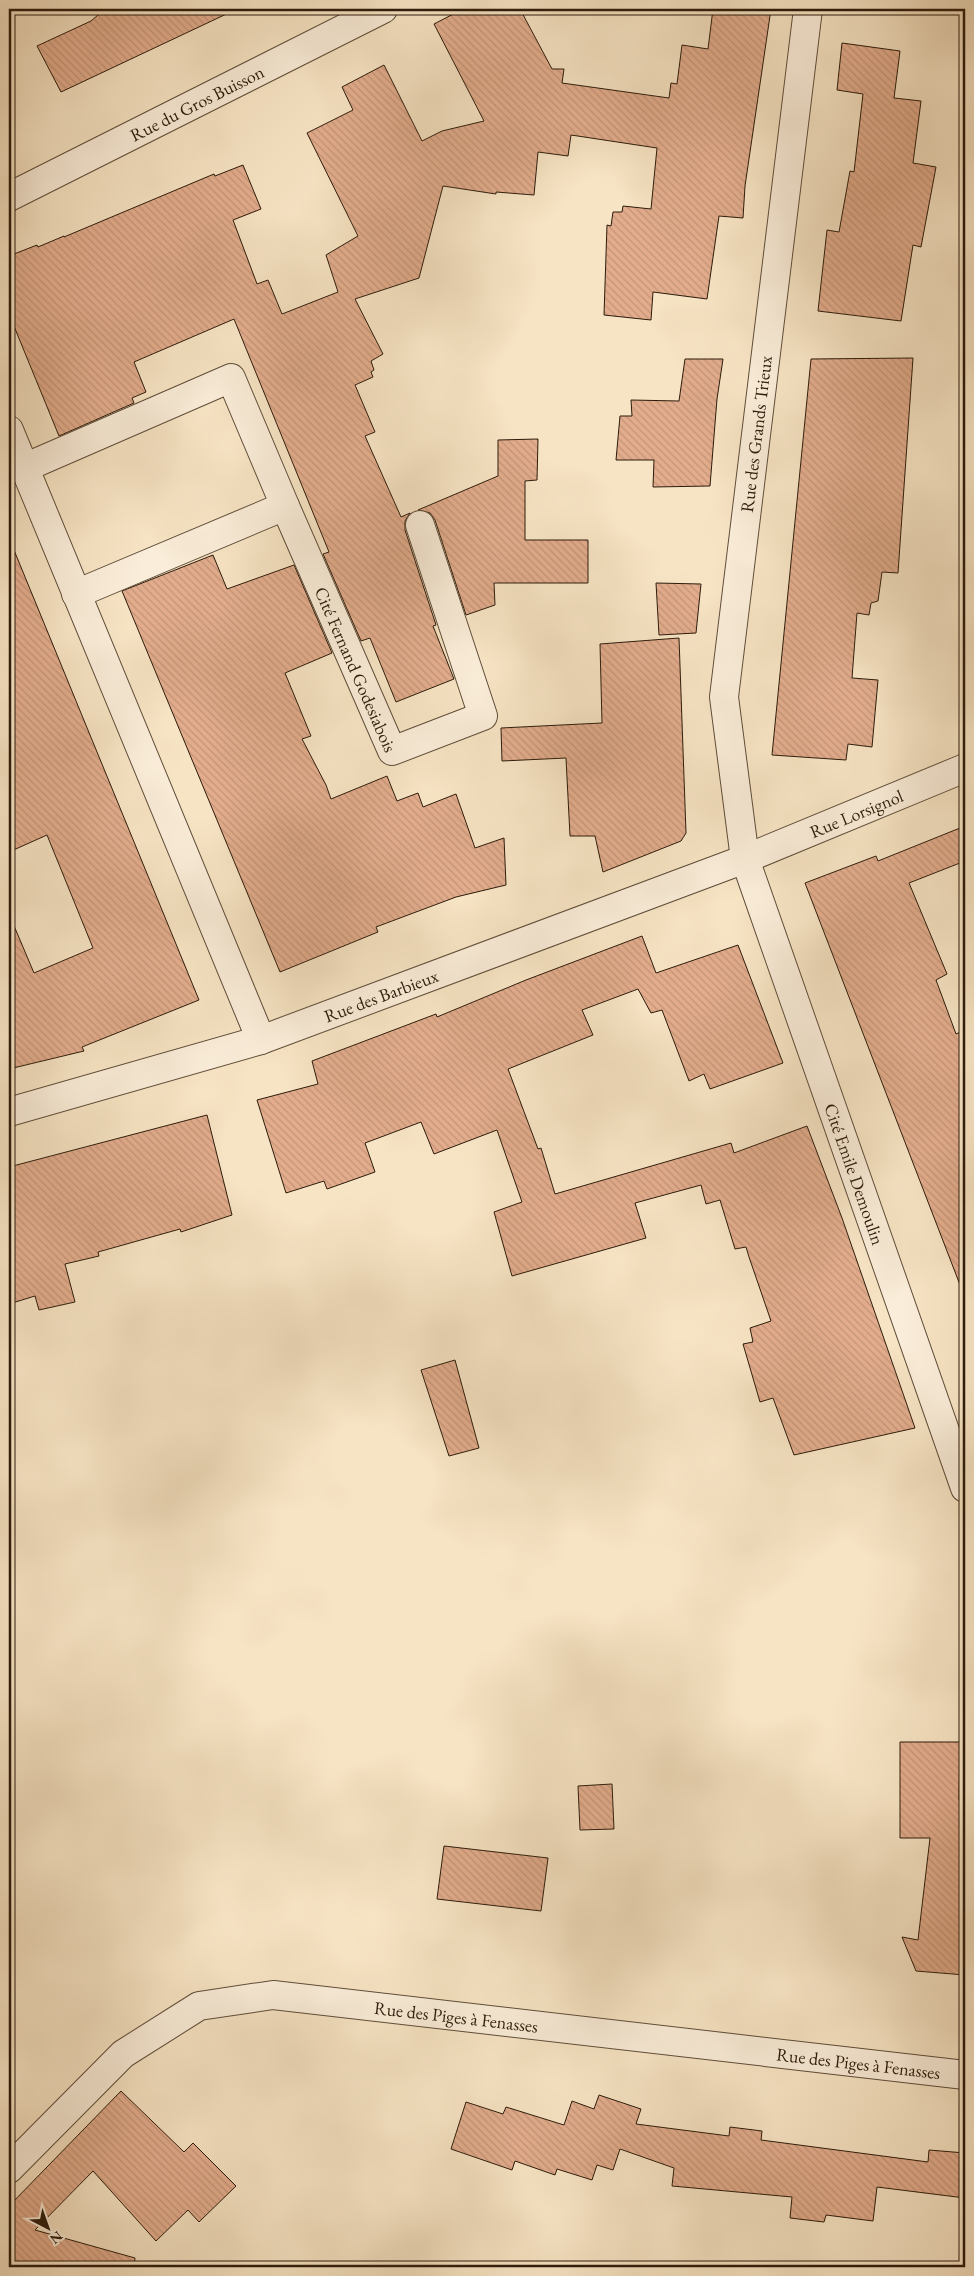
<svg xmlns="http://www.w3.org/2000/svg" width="974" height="2276" viewBox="0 0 974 2276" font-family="'EB Garamond',serif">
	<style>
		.building { fill: url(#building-back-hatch); stroke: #2c1b0b }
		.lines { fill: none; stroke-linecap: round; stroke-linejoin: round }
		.minor-casing { stroke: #5f4d39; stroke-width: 30 }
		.minor { stroke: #faedd9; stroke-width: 28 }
		.labels { text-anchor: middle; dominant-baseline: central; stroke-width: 5; stroke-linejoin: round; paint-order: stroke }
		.street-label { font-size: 18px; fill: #2c1b0b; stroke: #faedd9 }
	</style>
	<defs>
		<pattern id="building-back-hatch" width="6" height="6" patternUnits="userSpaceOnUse" patternTransform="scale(1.25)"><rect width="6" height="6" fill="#e3ad8d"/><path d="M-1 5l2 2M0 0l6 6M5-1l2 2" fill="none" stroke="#c39478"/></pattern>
	</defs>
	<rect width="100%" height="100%" fill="#f7e4c4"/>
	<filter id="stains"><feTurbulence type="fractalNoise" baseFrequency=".004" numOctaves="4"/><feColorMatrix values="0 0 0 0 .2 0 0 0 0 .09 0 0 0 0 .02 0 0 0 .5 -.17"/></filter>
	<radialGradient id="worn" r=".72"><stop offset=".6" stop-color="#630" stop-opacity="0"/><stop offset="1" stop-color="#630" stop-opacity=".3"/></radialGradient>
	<g class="building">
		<path d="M105,9H237L61,92L37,46L91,21Z"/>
		<path d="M463,9H520L552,69H564L562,83L669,98L671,83L677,84L682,45L708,49L713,9H771L745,186L743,218L719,216L707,299L653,292L651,320L604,315L607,225L611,226L613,212H622L623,206L651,209L657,148L571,135L568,156L538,152L534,195L496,192V194L443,186L419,278L355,299L383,354L371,361L374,370L371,372L373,377L355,385L375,432L365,436L401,517L410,513L405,521V530L436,625L433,626L454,679L396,702L370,638L361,641L323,554L329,552L234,319L134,362L146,392L132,398L134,403L59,436L9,314V256L37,245L38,247L64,236V237L214,174L215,176L243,165L261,209L233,220L257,284L268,280L282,314L338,292L326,255L358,236L307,133L353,110L342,87L384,65L422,141L442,131L484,121L434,24Z"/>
		<path d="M842,43L900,51L894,98L921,101L913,163L936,167L921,247L913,245L901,321L818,311L827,230L839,232L850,171L854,172L863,94L837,90Z"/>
		<path d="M913,358L898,573L882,572L878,601L871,603L869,615L857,613L852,678L878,680L872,747L848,744L846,760L772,755L811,359Z"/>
		<path d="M685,359H723L717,399L710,486L653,487L654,460H616L620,416H632L631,400L679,401Z"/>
		<path d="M538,439L537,480L525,481V540H588V583H494L495,605L466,615L435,520L430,513L418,510L498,476V440Z"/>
		<path d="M9,538L199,1000L82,1047L84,1051L9,1069V914L34,973L93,948L47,835L9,852Z"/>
		<path d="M213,555L227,589L294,565L332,653L285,673L311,736L302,739L326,785L331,799L387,776L397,801L418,793L423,807L456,794L475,848L504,838L506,885L456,897L376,927L378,932L280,972L122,591Z"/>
		<path d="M656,583L701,584L696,633L659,635Z"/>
		<path d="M679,638L686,833L681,841L603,872L595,836H570L566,758L502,761L501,728L602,723L600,644Z"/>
		<path d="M965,826V861L909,883L947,974L936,980L956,1034L965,1030V1289L962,1290L805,883L876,856L878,861Z"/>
		<path d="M642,936L656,973L738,945L783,1063L710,1089L704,1074L689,1081L662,1010L651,1013L638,989L582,1010L593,1035L508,1069L538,1149L541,1148L555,1194L731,1143L734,1153L807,1126L842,1218L915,1428L794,1455L773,1398L760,1402L743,1344L753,1342L750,1328L771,1321L749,1257L746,1247L735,1249L720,1200L706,1204L701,1185L635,1203L646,1238L512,1276L494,1212L522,1202L497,1130L434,1154L421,1122L365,1143L375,1172L327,1189L324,1181L286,1193L257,1100L318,1084L312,1061L436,1014L437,1017L526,980Z"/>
		<path d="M207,1115L232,1215L181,1232L180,1229L98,1252L99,1256L65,1264L75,1302L39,1310L35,1296L9,1304V1167Z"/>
		<path d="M455,1360L479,1448L449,1456L421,1370Z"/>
		<path d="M900,1742H960L959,1800H965V1975L916,1971L902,1937L918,1940L930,1838H900Z"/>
		<path d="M612,1784L614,1829L580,1830L578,1786Z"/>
		<path d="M444,1846L548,1858L541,1911L437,1899Z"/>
		<path d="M121,2091L184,2152L193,2143L236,2186L199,2222L188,2210L156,2241L93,2171L35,2230L135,2258L134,2267H9V2206Z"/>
		<path d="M599,2095L641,2109L636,2124L729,2136L730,2127L762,2131L761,2140L928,2162L929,2150L965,2153V2198L877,2187L873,2221L826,2215L824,2222L790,2218L792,2197L672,2186L674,2168L620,2149L613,2170L597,2165L592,2180L557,2169L555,2175L515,2161L512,2170L451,2149L466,2102L503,2114L506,2107L564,2125L572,2101L594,2109Z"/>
	</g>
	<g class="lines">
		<defs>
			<g id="minor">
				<path id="s1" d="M808,9L724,697L745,859L965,1488"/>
				<path id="s2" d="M9,197L383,9"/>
				<path d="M9,430L261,1040"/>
				<path d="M24,468L231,378L285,506L76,594"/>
				<path id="s3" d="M285,506L392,751L483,716L420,525"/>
				<path id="s4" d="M9,1112L261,1040L745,859L965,768"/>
				<path id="s5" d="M9,2169L123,2054L199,2006L273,1995L965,2075"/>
			</g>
		</defs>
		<use href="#minor" class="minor-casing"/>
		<use href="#minor" class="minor"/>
	</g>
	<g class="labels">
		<g class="street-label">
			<text stroke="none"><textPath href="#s2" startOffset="210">Rue du Gros Buisson</textPath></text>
			<text transform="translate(756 434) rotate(-83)">Rue des Grands Trieux</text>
			<text stroke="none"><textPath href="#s3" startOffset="178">Cité Fernand Godesiabois</textPath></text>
			<text stroke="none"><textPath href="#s4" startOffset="899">Rue Lorsignol</textPath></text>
			<text stroke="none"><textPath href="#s4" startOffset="390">Rue des Barbieux</textPath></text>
			<text stroke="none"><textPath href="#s1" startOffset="1190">Cité Emile Demoulin</textPath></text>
			<text stroke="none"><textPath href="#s5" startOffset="511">Rue des Piges à Fenasses</textPath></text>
			<text stroke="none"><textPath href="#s5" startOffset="916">Rue des Piges à Fenasses</textPath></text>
		</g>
	</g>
	<rect width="974" height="2276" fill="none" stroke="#f7e4c4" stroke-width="30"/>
	<rect x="10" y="10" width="954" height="2256" fill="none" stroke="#2c1b0b" stroke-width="2.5"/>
	<rect x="15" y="15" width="944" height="2246" fill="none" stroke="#2c1b0b"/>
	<g transform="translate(48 2228) rotate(139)" stroke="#faedd9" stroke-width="4" paint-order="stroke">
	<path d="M0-4L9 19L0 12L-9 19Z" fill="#2c1b0b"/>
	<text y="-8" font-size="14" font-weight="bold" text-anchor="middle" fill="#2c1b0b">N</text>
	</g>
	<rect width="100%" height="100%" filter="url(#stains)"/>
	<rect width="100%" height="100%" fill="url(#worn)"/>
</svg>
